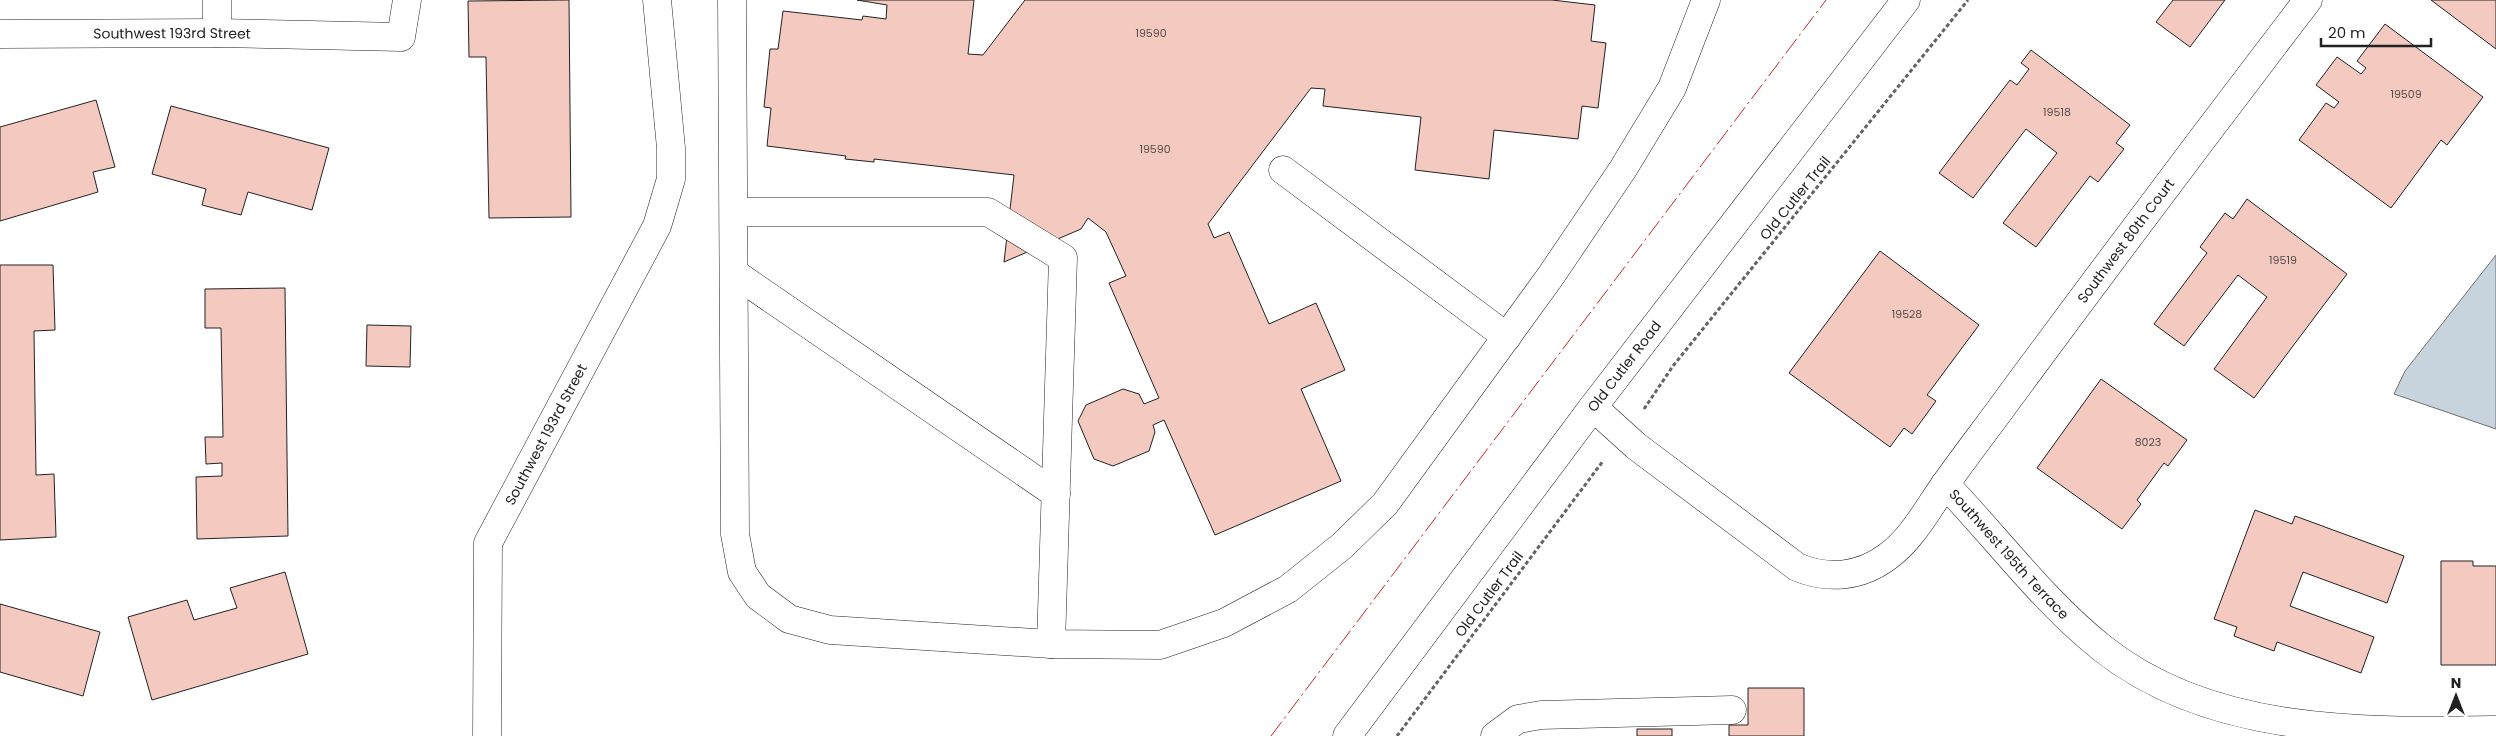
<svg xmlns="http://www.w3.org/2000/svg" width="2496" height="736" viewBox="0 0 2496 736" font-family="Poppins,sans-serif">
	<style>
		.water { fill: #c7d3dd; stroke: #6f6f6f }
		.building { fill: #f3c9c0; stroke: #222 }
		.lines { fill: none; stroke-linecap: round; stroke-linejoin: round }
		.minor-casing { stroke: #222; stroke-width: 29 }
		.major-casing { stroke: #222; stroke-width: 29 }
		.path { stroke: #646464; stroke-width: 3; stroke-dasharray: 4 2.5; stroke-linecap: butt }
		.minor { stroke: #fff; stroke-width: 28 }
		.major { stroke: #fff; stroke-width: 28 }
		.power { stroke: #c62828; stroke-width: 1; stroke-dasharray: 18 4 2.5 4; stroke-linecap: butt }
		.labels { text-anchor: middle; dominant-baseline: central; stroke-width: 4; stroke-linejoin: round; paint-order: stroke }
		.number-label { font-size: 11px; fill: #564c4a }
		.street-label { font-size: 14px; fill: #222; stroke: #fff }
	</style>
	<rect width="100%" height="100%" fill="#fff"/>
	<path class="water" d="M2496,255V429L2394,394L2405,371Z"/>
	<g class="building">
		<path d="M569,0L571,217L489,218L486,57H469L468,1Z"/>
		<path d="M857,0H974L968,54L983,55L1025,0H1552L1595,5L1591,41L1606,43L1598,108L1582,106L1578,139L1494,130L1489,179L1415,170L1421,117L1323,106L1325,89L1311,88L1208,224L1214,238L1229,232L1269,324L1316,303L1345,370L1301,389L1341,481L1215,535L1164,420L1153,425L1155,432L1149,451L1113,466L1094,459L1078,421L1086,405L1123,389L1139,394L1144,404L1159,398L1109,283L1126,276L1106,232L1088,218L1081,229L1004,262L1014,175L874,159V162L845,159L846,156L767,146L771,108L764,107L770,49H778L783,11L862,20L863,16L886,19L887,5Z"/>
		<path d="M2173,0H2225L2190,47L2156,22Z"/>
		<path d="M2431,0H2496V49Z"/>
		<path d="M2385,24L2483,97L2447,145L2441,140L2391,208L2299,140L2326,103L2334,108L2339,102L2316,85L2337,57L2361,74L2366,68L2357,61Z"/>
		<path d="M2031,50L2130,125L2116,143L2124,149L2098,182L2090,176L2036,247L2003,223L2057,153L2026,129L1973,198L1939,173L2010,80L2017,85L2029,69L2021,63Z"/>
		<path d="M96,100L115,167L93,172L98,192L0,221V127Z"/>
		<path d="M171,106L329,148L312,210L248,192L241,215L202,205L206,189L152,174Z"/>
		<path d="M2247,199L2347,274L2254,398L2214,369L2267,297L2238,275L2184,346L2154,324L2207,253L2200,247L2225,213L2233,219Z"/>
		<path d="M1880,251L1979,325L1927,395L1936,401L1912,434L1904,428L1890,447L1789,373Z"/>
		<path d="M0,265H53L55,330L34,331L36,475L54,474L56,537L0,540Z"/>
		<path d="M285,288L288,536L197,539L196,477L222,476V463L206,464L205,437H223L221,328H205V289Z"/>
		<path d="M367,325L411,326L410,367L366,366Z"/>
		<path d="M2101,379L2187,440L2168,466L2164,463L2137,500L2141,504L2122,529L2037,468Z"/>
		<path d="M2255,510L2292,524L2295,516L2404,556L2387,603L2303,572L2290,606L2374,637L2361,673L2277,642L2274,651L2234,636L2237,627L2214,619Z"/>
		<path d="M2441,561H2473V566H2496V665H2441Z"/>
		<path d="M285,572L308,654L152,700L128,617L187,600L194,620L237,608L230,588Z"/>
		<path d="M0,604L100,632L83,696L0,672Z"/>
		<path d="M1748,688H1804V736H1729V725H1748Z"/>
		<rect x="1637" y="729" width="35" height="7"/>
	</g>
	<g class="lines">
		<defs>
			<g id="minor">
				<path d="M217,0V33"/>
				<path d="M732,0L735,534L742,572L758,596L789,619L830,630L1051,644L1160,645L1224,623L1288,589L1342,546L1385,504L1550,277L1623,169L1672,88L1706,0"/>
				<path id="s1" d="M0,34L217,33L401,37L407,0"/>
				<path d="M1283,170L1507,337"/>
				<path d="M734,212H988L1063,258L1051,644"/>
				<path d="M734,273L1056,494"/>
				<path id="s2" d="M1593,407L1636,446L1797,567C1828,580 1860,577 1887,557C1912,539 1927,510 1944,486C1965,456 1987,428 2008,399C2107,265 2207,132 2308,0"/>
				<path id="s3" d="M1945,484C1997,538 2043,601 2102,648C2211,735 2363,732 2496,730"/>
				<path id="s4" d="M487,736L488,543L657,226L671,179V148L657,0"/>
				<path d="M1495,736L1518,719L1541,715L1732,710"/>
			</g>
			<g id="major">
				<path id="s5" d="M1347,736L1593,407L1906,0"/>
			</g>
		</defs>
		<use href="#minor" class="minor-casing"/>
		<use href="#major" class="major-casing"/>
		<g class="path">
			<path d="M1644,409L1673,366L1968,0"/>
			<path d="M1397,736L1603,461"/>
		</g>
		<use href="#minor" class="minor"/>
		<use href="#major" class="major"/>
		<path class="power" d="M1271,736L1826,0"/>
	</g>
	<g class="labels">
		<g class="number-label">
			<text x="1151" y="33">19590</text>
			<text x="2406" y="94">19509</text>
			<text x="2057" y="112">19518</text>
			<text x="1155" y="149">19590</text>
			<text x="2283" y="260">19519</text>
			<text x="1907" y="314">19528</text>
			<text x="2148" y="442">8023</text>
		</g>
		<g class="street-label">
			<text stroke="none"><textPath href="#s1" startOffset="172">Southwest 193rd Street</textPath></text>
			<text transform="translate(1795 198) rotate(-51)">Old Cutler Trail</text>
			<text stroke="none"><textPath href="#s2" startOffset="751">Southwest 80th Court</textPath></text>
			<text stroke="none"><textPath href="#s5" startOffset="462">Old Cutler Road</textPath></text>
			<text stroke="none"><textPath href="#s4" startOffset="316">Southwest 193rd Street</textPath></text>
			<text stroke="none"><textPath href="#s3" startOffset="95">Southwest 195th Terrace</textPath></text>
			<text transform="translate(1489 594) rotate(-53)">Old Cutler Trail</text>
		</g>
	</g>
	<g transform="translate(2456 696)" stroke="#ffffff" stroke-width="4" paint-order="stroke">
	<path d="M0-4L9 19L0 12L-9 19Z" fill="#222222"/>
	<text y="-8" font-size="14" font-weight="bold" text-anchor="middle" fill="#222222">N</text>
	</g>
	<path d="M2321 38v8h110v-8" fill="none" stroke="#222222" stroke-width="2.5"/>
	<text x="2328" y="38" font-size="15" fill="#222222" stroke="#ffffff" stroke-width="4" paint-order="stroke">20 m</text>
</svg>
